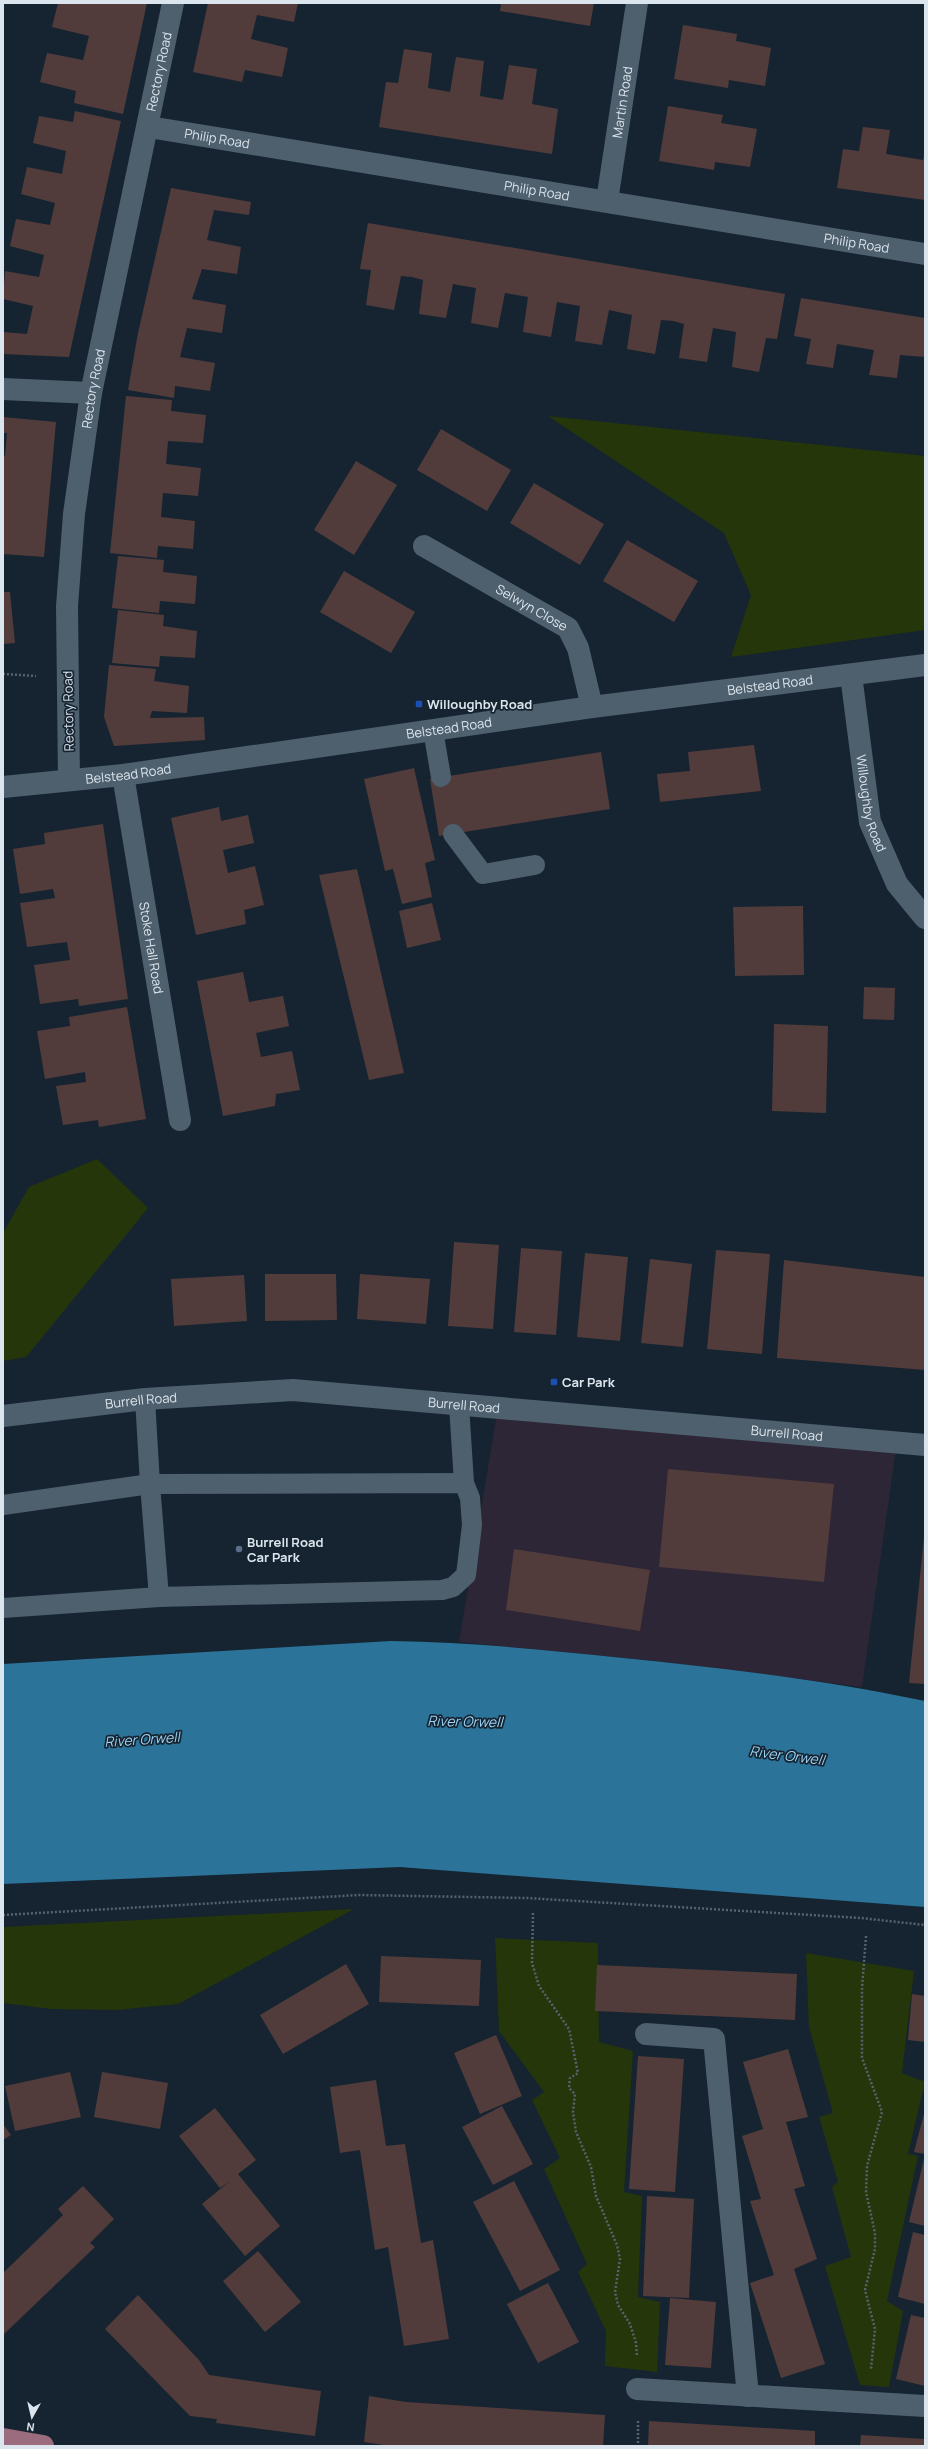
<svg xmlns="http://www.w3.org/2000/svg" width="928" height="2449" viewBox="0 0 928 2449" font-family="Manrope,sans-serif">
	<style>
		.commercial { fill: #2c2636 }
		.green { fill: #25360a }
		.water { fill: #2c739a }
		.building { fill: #523c3b }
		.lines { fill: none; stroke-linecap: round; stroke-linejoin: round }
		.path { stroke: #56636e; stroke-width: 2.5; stroke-dasharray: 2 2; stroke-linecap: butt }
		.service { stroke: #4e5f6d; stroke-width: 20 }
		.minor { stroke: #4e5f6d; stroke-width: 22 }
		.tertiary { stroke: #4e5f6d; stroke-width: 22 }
		.secondary { stroke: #4e5f6d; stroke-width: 22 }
		.primary { stroke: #9b6c7e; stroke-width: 22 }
		.transit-dot { fill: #1a4fb4; stroke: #152430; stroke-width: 1.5 }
		.service-dot { fill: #5c6f8a; stroke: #152430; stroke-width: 1.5 }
		.labels { text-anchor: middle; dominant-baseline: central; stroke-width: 3.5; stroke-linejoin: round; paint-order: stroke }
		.street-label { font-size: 13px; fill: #dbe5ed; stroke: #152430 }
		.poi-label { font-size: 13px; font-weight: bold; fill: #dbe5ed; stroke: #152430; text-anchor: start }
		.water-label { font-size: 14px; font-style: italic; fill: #9dd3f5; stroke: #152430 }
	</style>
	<rect width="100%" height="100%" fill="#152430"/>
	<path class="commercial" d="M498,1407L897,1443L862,1687L665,1662L459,1642Z"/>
	<g class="green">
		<path d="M548,416L925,456V630L731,657L751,595L724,533Z"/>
		<path d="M97,1159L148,1208L26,1357L3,1361V1233L29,1187Z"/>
		<path d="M354,1909L178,2004L116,2010L51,2009L3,2003V1927Z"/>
		<path d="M495,1938L598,1943L599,2042L633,2051L624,2192L642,2196L638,2297L660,2302L657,2372L605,2366L606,2331L578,2272L587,2264L544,2169L560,2158L532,2100L544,2092L499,2031Z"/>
		<path d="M806,1953L914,1971L902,2073L925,2082L908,2154L918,2156L887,2301L903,2311L889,2387L860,2385L825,2266L851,2257L832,2187L838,2182L819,2117L833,2113L809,2027Z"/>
	</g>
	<path class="water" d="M391,1641C469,1642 545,1650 623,1658C724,1668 826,1680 925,1701V1907L400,1867L3,1884V1664Z"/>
	<g class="building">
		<path d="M58,3H147L123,114L74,103L76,91L40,82L47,53L83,60L89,36L52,27Z"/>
		<path d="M208,3H298L294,22L257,15L251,39L288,48L282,77L245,70L242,82L193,72Z"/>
		<path d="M501,3H594L590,26L500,11Z"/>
		<path d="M683,25L737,34L736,41L771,48L765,86L729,80L728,88L674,79Z"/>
		<path d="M404,49L432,53L428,88L450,92L456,57L484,61L480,96L491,98L503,100L509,65L537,69L532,104L558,109L552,154L379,127L386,82L398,83Z"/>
		<path d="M668,106L723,115L721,123L757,129L750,167L715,162L714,170L659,161Z"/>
		<path d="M75,111L121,121L69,357L3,354V332L27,334L33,306L3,299L5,271L39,277L44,255L10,246L16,219L50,225L55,203L21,194L27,167L62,174L66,151L33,143L39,116L73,122Z"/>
		<path d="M863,127L890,130L886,154L923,160L925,151V200L837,188L843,149L859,151Z"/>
		<path d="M171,188L251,202L249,215L214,210L207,240L241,247L237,274L202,269L192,299L226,305L222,333L187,328L180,357L215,363L210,391L175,386L174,398L128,390L138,333Z"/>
		<path d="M368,223L785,294L777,339L766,338L759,372L732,367L736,332L713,328L707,362L679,358L684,324L673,321L661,320L655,354L627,349L632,315L609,310L602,345L575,341L580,306L557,302L551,337L523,332L528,297L505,293L498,328L471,323L476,288L464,286L453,284L446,318L419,314L423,280L412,277L401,276L394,310L366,305L371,270L360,269Z"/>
		<path d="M801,298L925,318V357L900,355L897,378L869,375L874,350L837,344L833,368L806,364L811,339L794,336Z"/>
		<path d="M126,396L172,400L171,411L206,415L203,443L168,441L166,464L201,468L198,496L163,493L161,517L195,521L193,549L158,546L157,558L110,553Z"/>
		<path d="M3,417L56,422L44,557L3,554V456H5L7,433H3Z"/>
		<path d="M441,429L511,470L487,511L417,470Z"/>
		<path d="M356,461L397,485L354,555L314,530Z"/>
		<path d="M534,483L604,524L580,565L510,523Z"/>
		<path d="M627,540L698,581L674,622L603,581Z"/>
		<path d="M118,556L164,560L163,572L197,576L195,604L160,601L159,613L112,608Z"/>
		<path d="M344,571L415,612L391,653L320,612Z"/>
		<path d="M3,592H10L15,643L3,644Z"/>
		<path d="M118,610L164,615L163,626L197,631L195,658L160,656L159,667L112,663Z"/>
		<path d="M109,665L156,669L154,681L189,686L187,713L152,711L150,718L204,717L205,740L114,746L104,717Z"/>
		<path d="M754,745L761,791L660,802L657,774L690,771L688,752Z"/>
		<path d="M601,752L610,809L439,836L430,779Z"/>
		<path d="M414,768L435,860L425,863L432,897L402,904L393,869L385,871L364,779Z"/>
		<path d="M219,807L221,821L248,815L254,843L223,850L228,873L255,866L264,905L244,910L246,924L196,935L171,818Z"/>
		<path d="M103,824L128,999L79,1006L78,999L40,1004L34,965L70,960L67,942L27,947L20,903L55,898L53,889L20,894L13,849L45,844L44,833Z"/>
		<path d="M357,869L404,1073L369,1080L319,875Z"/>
		<path d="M432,903L441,940L407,948L399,911Z"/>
		<path d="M803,906L804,975L735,976L733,907Z"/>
		<path d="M243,972L249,1002L283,996L289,1026L256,1033L261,1057L292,1051L300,1090L276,1094L275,1106L223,1116L197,981Z"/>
		<path d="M864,987L895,988L894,1020L863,1019Z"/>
		<path d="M127,1007L146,1119L99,1127L98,1120L63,1125L56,1086L86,1082L85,1072L45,1079L37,1031L70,1026L69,1017Z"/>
		<path d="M774,1024L828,1026L826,1113L772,1111Z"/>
		<path d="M454,1242L499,1245L493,1329L448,1326Z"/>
		<path d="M521,1248L562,1251L556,1335L514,1332Z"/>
		<path d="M716,1250L770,1254L762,1354L707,1349Z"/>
		<path d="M585,1253L628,1257L620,1341L577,1337Z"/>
		<path d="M650,1259L692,1264L683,1347L641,1343Z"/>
		<path d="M784,1260L925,1277V1370L777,1358Z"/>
		<path d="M265,1274H336L337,1320L265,1321Z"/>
		<path d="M360,1274L430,1279L426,1324L357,1319Z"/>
		<path d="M244,1275L247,1321L174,1326L171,1279Z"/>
		<path d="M668,1469L834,1484L824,1582L659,1567Z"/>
		<path d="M924,1537H925V1684L909,1683Z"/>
		<path d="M514,1549L650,1570L640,1631L506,1610Z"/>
		<path d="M381,1956L481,1960L479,2006L379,2002Z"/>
		<path d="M346,1964L369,2004L283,2054L260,2015Z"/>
		<path d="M597,1965L797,1974L795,2020L595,2011Z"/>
		<path d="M912,1994L925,1996V2042L908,2040Z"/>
		<path d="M496,2035L522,2096L480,2114L454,2053Z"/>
		<path d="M788,2049L808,2117L786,2122L805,2186L794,2189L817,2259L794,2269L825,2364L781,2378L750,2283L774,2275L750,2201L761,2199L742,2136L763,2129L743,2062Z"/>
		<path d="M638,2056L684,2059L675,2192L629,2189Z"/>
		<path d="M70,2072L81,2117L15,2131L5,2086Z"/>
		<path d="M102,2072L168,2083L160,2129L94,2117Z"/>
		<path d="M376,2080L386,2146L405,2144L421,2243L433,2240L449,2339L404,2346L388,2247L375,2250L360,2150L340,2153L330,2087Z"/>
		<path d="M502,2106L533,2164L493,2185L462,2127Z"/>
		<path d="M215,2108L256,2160L238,2174L280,2226L245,2256L202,2204L230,2181L220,2188L179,2136Z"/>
		<path d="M925,2110V2154L914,2152Z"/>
		<path d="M3,2124L11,2135L3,2140Z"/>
		<path d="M924,2159H925V2226L909,2222Z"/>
		<path d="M514,2181L560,2270L520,2291L473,2202Z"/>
		<path d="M83,2186L114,2219L90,2243L95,2247L3,2335V2273L63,2215L58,2209Z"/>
		<path d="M647,2196L694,2199L689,2298L643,2296Z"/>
		<path d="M913,2232L925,2235V2304L898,2297Z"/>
		<path d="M258,2251L301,2302L265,2332L223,2281Z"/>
		<path d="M548,2283L579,2342L538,2363L507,2304Z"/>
		<path d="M138,2295L199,2360L209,2375L321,2391L315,2436L216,2423L217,2419L190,2416L105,2329Z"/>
		<path d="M670,2298L716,2302L711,2368L665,2365Z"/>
		<path d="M911,2315L925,2318V2386L896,2379Z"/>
		<path d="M369,2396L406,2402L605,2415L603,2446H390L364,2442Z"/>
		<path d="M649,2421L815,2431V2446H648Z"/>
		<path d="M861,2435L925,2439V2446H860Z"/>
	</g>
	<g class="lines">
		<g class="path">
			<path d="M3,674L36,676"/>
			<path d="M533,1913L532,1963L539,1986L569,2029L578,2073L570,2078L569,2088L575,2094L573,2112L576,2132L591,2167L596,2196L617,2245L620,2259L615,2292L618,2305L630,2324L636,2343L637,2356"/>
			<path d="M3,1915L359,1895L527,1898L861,1918L925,1925"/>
			<path d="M866,1936L862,1988V2058L882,2112L867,2166L866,2192L875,2233V2249L865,2290L875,2329L871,2369"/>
			<path d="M638,2421V2446"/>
		</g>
		<g class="service">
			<path d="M433,730L441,777"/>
			<path d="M453,834L483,874L535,865"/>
			<path d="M145,1399L150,1484L159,1597"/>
			<path d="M459,1405L464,1483"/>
			<path d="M3,1505L150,1484L464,1483L470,1498L472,1525L466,1575L453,1587L442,1590L159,1597L3,1608"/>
		</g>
		<g class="minor">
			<path id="s1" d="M149,127L925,254"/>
			<path id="s2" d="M607,201L637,3"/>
			<path d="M3,389L91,393"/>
			<path id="s3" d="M424,546L568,628L578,648L592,707"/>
			<path id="s4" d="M123,775L180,1120"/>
			<path id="s5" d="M69,780L67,606L74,514L91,393L173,3"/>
			<path d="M646,2034L714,2039L748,2396"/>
			<path d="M637,2389L925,2406"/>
		</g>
		<g class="tertiary">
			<path id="s6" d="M851,675L870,822L897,884L925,918"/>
			<path id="s7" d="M3,787L123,775L592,707L925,665"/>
		</g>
		<path class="secondary" id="s8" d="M3,1416L145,1399L293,1390L925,1445"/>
		<path class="primary" d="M3,2439L43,2446"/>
	</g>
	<g class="transit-dot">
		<rect x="415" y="700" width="8" height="8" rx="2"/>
		<rect x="550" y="1378" width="8" height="8" rx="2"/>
	</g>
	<circle class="service-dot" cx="239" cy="1549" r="4"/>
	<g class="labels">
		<g class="street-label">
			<text stroke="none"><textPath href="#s5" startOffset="717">Rectory Road</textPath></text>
			<text stroke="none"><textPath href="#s2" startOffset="100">Martin Road</textPath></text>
			<text stroke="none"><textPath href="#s1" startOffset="69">Philip Road</textPath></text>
			<text stroke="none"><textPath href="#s1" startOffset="393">Philip Road</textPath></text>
			<text stroke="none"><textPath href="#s1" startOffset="717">Philip Road</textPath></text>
			<text stroke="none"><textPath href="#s5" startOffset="393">Rectory Road</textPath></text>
			<text stroke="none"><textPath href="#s3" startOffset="124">Selwyn Close</textPath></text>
			<text stroke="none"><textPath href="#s7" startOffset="774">Belstead Road</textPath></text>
			<text transform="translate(68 711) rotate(-91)">Rectory Road</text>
			<text stroke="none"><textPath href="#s7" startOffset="450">Belstead Road</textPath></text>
			<text stroke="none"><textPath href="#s7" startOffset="126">Belstead Road</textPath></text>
			<text stroke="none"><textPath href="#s6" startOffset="130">Willoughby Road</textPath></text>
			<text stroke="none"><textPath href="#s4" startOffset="175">Stoke Hall Road</textPath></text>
			<text stroke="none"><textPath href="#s8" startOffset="139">Burrell Road</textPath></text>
			<text stroke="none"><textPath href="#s8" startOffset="463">Burrell Road</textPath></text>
			<text stroke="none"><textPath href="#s8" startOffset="787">Burrell Road</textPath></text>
		</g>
		<g class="poi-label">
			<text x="427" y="704">Willoughby Road</text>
			<text x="562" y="1382">Car Park</text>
			<text x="247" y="1542">Burrell Road<tspan x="247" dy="15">Car Park</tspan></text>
		</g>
		<g class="water-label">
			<text transform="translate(465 1721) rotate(1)">River Orwell</text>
			<text transform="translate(142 1739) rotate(-4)">River Orwell</text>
			<text transform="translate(787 1755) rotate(7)">River Orwell</text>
		</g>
	</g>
	<rect width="928" height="2449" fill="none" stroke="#dbe5ed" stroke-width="8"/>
	<g transform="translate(32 2417) rotate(188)" stroke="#152430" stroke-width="3" paint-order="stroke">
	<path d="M0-3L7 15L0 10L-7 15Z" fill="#dbe5ed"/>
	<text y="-6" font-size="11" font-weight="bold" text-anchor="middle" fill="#dbe5ed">N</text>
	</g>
</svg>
